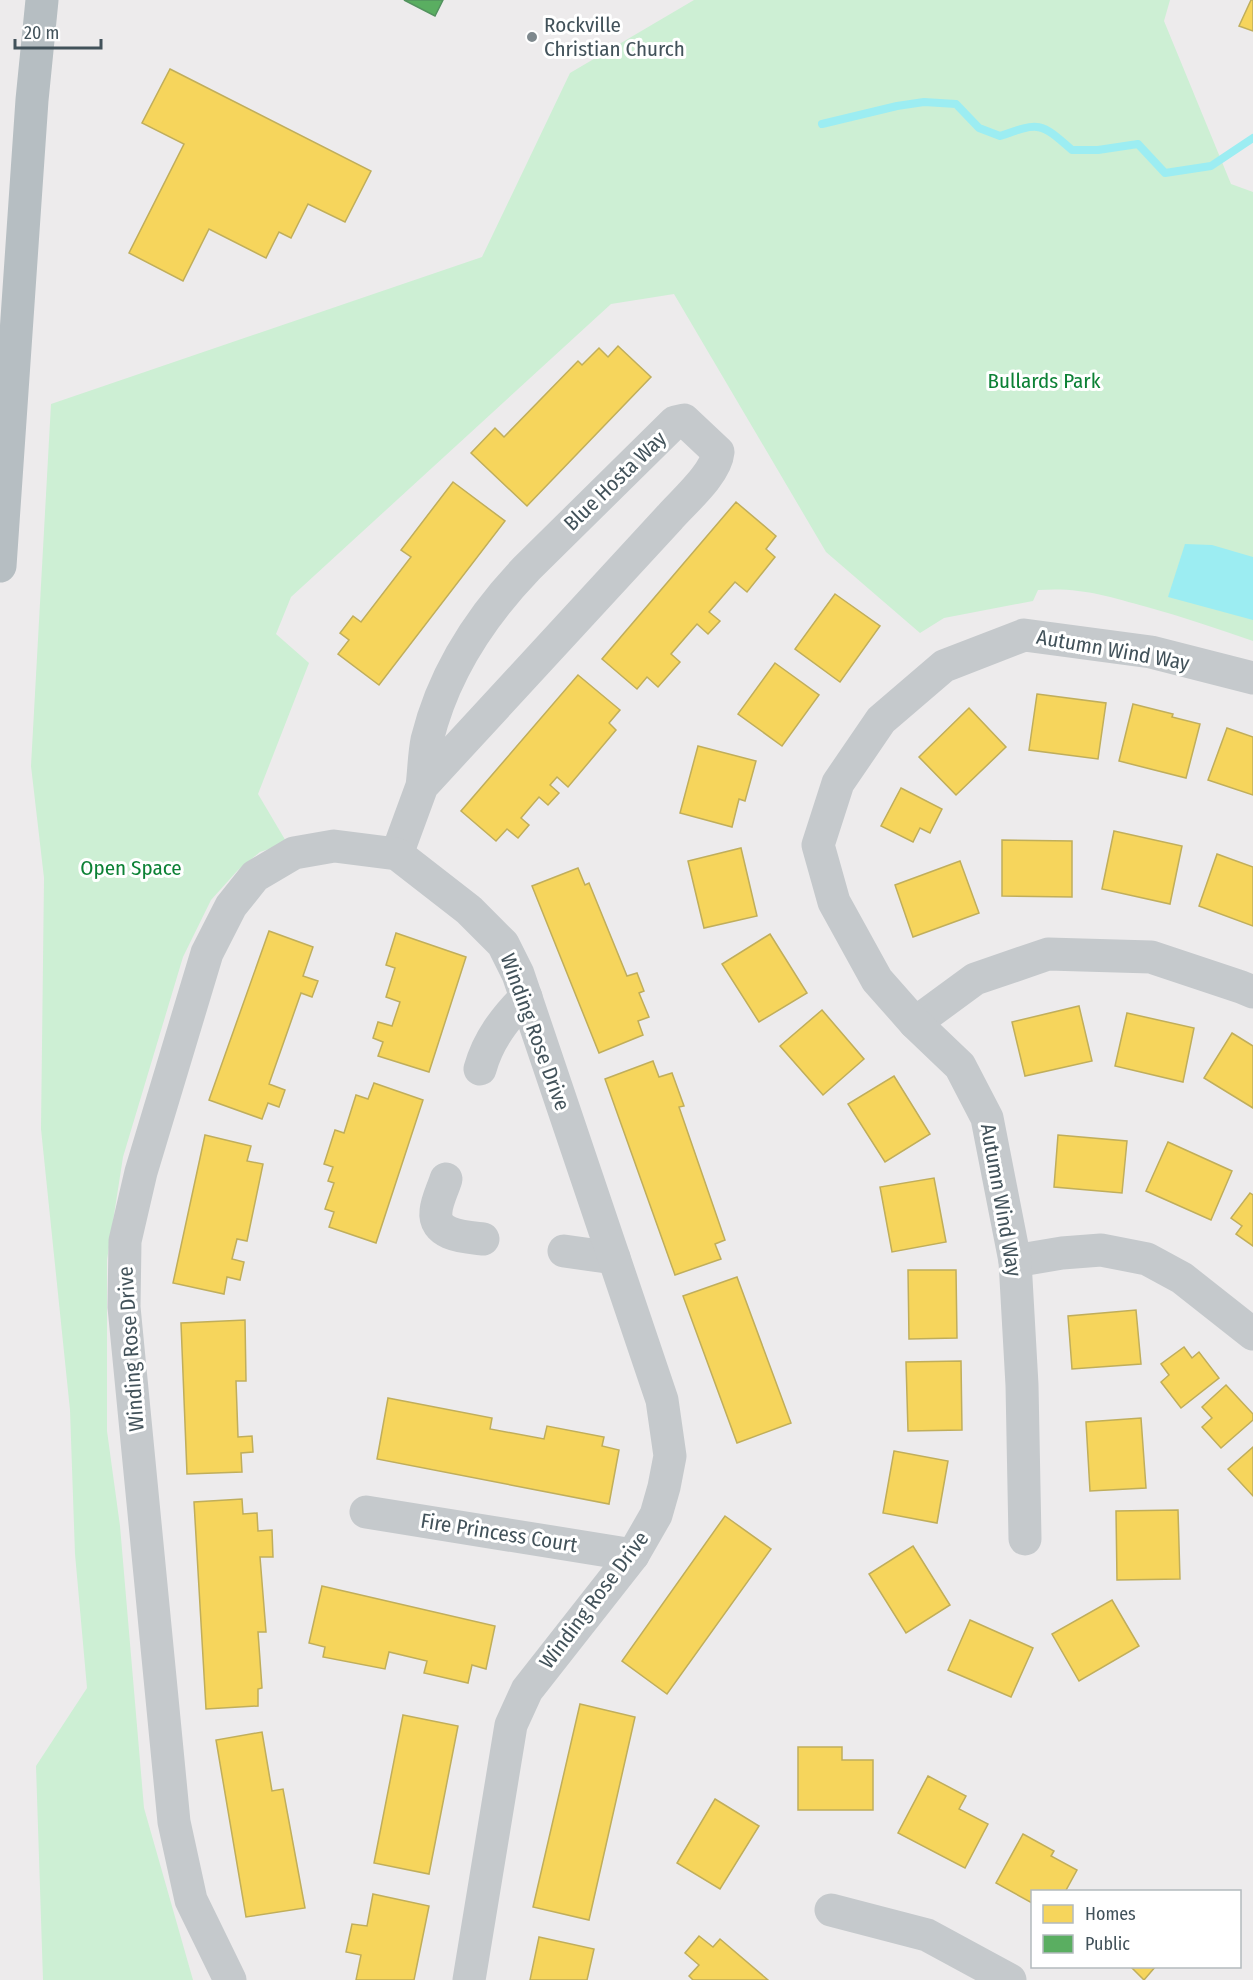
<svg xmlns="http://www.w3.org/2000/svg" width="1253" height="1980" viewBox="0 0 1253 1980" font-family="'Fira Sans Condensed',sans-serif">
	<style>
		.green { fill: #cdefd4 }
		.water { fill: #9cedf2 }
		.homes { fill: #f6d55c; stroke: #c0ae5b; stroke-width: 1.5 }
		.public { fill: #5aae61; stroke: #53925f; stroke-width: 1.5 }
		.lines { fill: none; stroke-linecap: round; stroke-linejoin: round }
		.stream { stroke: #9cedf2; stroke-width: 8 }
		.minor { stroke: #c5c9cc; stroke-width: 33 }
		.highway { stroke: #b6bec2; stroke-width: 33 }
		.poi-dot { fill: #7e888d; stroke: #fff; stroke-width: 2 }
		.labels { text-anchor: middle; dominant-baseline: central; stroke-width: 6; stroke-linejoin: round; paint-order: stroke }
		.poi-label { font-size: 21px; fill: #42525a; stroke: #fff; text-anchor: start }
		.park-label { font-size: 21px; fill: #0c8135; stroke: #fff }
		.street-label { font-size: 21px; fill: #42525a; stroke: #fff }
	</style>
	<rect width="100%" height="100%" fill="#edebec"/>
	<path class="green" d="M694,0H1170L1164,21L1231,184L1253,192V641C1218,629 1183,617 1147,607C1107,596 1081,587 1038,590L1033,601L944,618L920,633L826,552L674,294L611,304L291,597L276,634L309,663L258,794L287,843L260,852L238,870L211,900L183,957L123,1157L107,1260V1431L120,1526L144,1808L193,1980H43L36,1766L87,1688L75,1554L70,1410L41,1129L44,878L31,766L51,404L482,257L570,73Z"/>
	<path class="water" d="M1185,544L1212,545L1253,557V620L1168,597Z"/>
	<g class="homes">
		<path d="M1251,0H1253V31L1239,26Z"/>
		<path d="M170,69L371,171L345,222L308,204L291,238L279,232L266,258L209,229L183,281L129,253L184,144L142,123Z"/>
		<path d="M618,346L651,377L527,506L471,453L495,428L504,437L578,361L582,365L599,348L608,357Z"/>
		<path d="M453,482L505,521L379,685L338,654L349,640L340,633L353,616L361,622L411,557L401,550Z"/>
		<path d="M736,502L776,536L766,549L775,557L747,592L735,582L709,612L720,621L708,634L697,624L671,654L680,662L658,687L647,677L637,689L602,659Z"/>
		<path d="M835,594L880,626L840,682L795,649Z"/>
		<path d="M775,663L819,695L782,746L738,714Z"/>
		<path d="M578,675L620,710L609,723L616,730L568,787L557,777L550,785L559,793L548,805L539,797L521,818L529,825L518,838L507,829L496,841L461,811Z"/>
		<path d="M1037,694L1106,703L1098,759L1029,750Z"/>
		<path d="M1133,704L1173,714L1172,717L1200,724L1186,778L1119,761Z"/>
		<path d="M969,708L1006,747L956,795L919,757Z"/>
		<path d="M1227,728L1253,737V795L1208,780Z"/>
		<path d="M698,746L756,761L745,801L739,799L732,827L680,813Z"/>
		<path d="M901,788L942,809L930,833L920,828L913,842L881,826Z"/>
		<path d="M1114,831L1182,846L1170,904L1102,889Z"/>
		<path d="M1002,840L1072,841V897L1002,896Z"/>
		<path d="M741,848L757,916L704,928L688,861Z"/>
		<path d="M1217,854L1253,867V926L1199,906Z"/>
		<path d="M960,861L979,913L913,937L895,885Z"/>
		<path d="M578,868L585,885L589,883L627,976L637,973L644,991L639,993L649,1017L638,1021L643,1035L599,1053L532,886Z"/>
		<path d="M269,931L313,947L303,976L318,981L312,997L301,993L269,1084L285,1090L279,1107L268,1103L262,1119L209,1100Z"/>
		<path d="M396,933L466,957L429,1072L378,1056L383,1042L373,1038L378,1022L392,1026L400,1002L386,997L395,968L386,965Z"/>
		<path d="M770,934L807,993L759,1022L722,964Z"/>
		<path d="M1079,1006L1092,1061L1025,1076L1012,1022Z"/>
		<path d="M822,1010L864,1059L823,1095L780,1046Z"/>
		<path d="M1127,1013L1194,1028L1183,1082L1115,1066Z"/>
		<path d="M1232,1033L1253,1046V1108L1204,1078Z"/>
		<path d="M653,1061L659,1077L672,1073L684,1106L679,1107L725,1240L715,1244L721,1259L675,1275L605,1079Z"/>
		<path d="M894,1076L930,1134L885,1162L848,1104Z"/>
		<path d="M374,1083L423,1100L376,1243L329,1227L334,1212L325,1209L334,1183L328,1181L333,1167L324,1164L335,1130L344,1133L356,1095L368,1099Z"/>
		<path d="M205,1135L251,1146L247,1161L263,1164L247,1241L237,1239L232,1259L244,1262L240,1280L227,1277L224,1294L173,1283Z"/>
		<path d="M1058,1135L1127,1141L1122,1193L1054,1187Z"/>
		<path d="M1168,1142L1232,1171L1211,1220L1146,1191Z"/>
		<path d="M934,1178L946,1242L892,1252L880,1187Z"/>
		<path d="M1250,1193L1253,1195V1246L1236,1234L1242,1226L1231,1218Z"/>
		<path d="M908,1270H956L957,1338L909,1339Z"/>
		<path d="M737,1277L791,1423L737,1443L683,1296Z"/>
		<path d="M1136,1310L1141,1364L1072,1369L1068,1316Z"/>
		<path d="M245,1320L246,1381H236L238,1437L252,1436L253,1452L241,1453L242,1472L187,1474L181,1323Z"/>
		<path d="M1184,1347L1192,1358L1199,1352L1219,1378L1181,1408L1161,1382L1169,1375L1161,1364Z"/>
		<path d="M961,1361L962,1430L908,1431L906,1362Z"/>
		<path d="M1226,1385L1253,1414V1420L1221,1448L1202,1427L1212,1418L1202,1407Z"/>
		<path d="M388,1398L492,1418L490,1429L544,1439L547,1426L604,1437L602,1446L619,1450L609,1504L377,1459Z"/>
		<path d="M1141,1418L1146,1488L1090,1491L1086,1422Z"/>
		<path d="M1253,1447V1496L1228,1469Z"/>
		<path d="M894,1451L948,1461L937,1523L883,1513Z"/>
		<path d="M242,1499L243,1514L257,1513L258,1531L272,1530L273,1557H260L266,1632H258L262,1688L258,1689V1706L206,1709L194,1502Z"/>
		<path d="M1178,1510L1180,1579L1117,1580L1116,1511Z"/>
		<path d="M725,1516L771,1549L667,1694L622,1661Z"/>
		<path d="M913,1546L950,1605L906,1633L869,1574Z"/>
		<path d="M322,1586L495,1626L486,1669L472,1665L468,1683L424,1673L427,1661L389,1652L385,1669L323,1657L325,1647L309,1643Z"/>
		<path d="M1112,1600L1139,1646L1079,1681L1052,1634Z"/>
		<path d="M970,1620L1033,1648L1011,1697L948,1670Z"/>
		<path d="M580,1704L635,1717L589,1920L533,1907Z"/>
		<path d="M403,1715L458,1726L429,1874L374,1863Z"/>
		<path d="M262,1732L272,1791L283,1789L305,1908L246,1917L216,1740Z"/>
		<path d="M798,1747H842V1760H873V1810H798Z"/>
		<path d="M928,1776L966,1796L959,1809L988,1824L965,1868L898,1833Z"/>
		<path d="M715,1799L759,1826L720,1889L677,1863Z"/>
		<path d="M1023,1834L1054,1851L1051,1856L1077,1870L1065,1892H1032V1903L996,1883Z"/>
		<path d="M373,1894L429,1906L414,1980H356L361,1955L346,1952L352,1924L367,1926Z"/>
		<path d="M699,1936L713,1947L720,1939L768,1980H693L689,1976L699,1965L685,1953Z"/>
		<path d="M539,1937L594,1949L587,1980H530Z"/>
		<path d="M1130,1966H1156L1144,1980Z"/>
	</g>
	<path class="public" d="M404,0H443L435,16Z"/>
	<g class="lines">
		<path class="stream" d="M822,124L897,106L924,102L956,104L979,128L1000,136C1040,122 1040,122 1072,150H1098L1138,144L1165,173L1211,166L1253,138"/>
		<g class="minor">
			<path d="M397,854L422,786L670,517C684,501 716,474 718,452L684,420L675,422L527,568C481,616 443,674 427,740C424,755 424,771 422,786"/>
			<path d="M915,1023L975,979L1048,954L1151,957L1241,987L1253,992"/>
			<path d="M480,1069C488,1040 505,1018 526,997"/>
			<path d="M446,1179C443,1189 437,1200 436,1211C433,1236 466,1237 483,1239"/>
			<path d="M564,1251L614,1258"/>
			<path d="M1015,1261L1062,1253L1101,1250L1147,1259L1182,1278L1253,1334"/>
			<path d="M366,1512L633,1555"/>
			<path d="M1025,1539L1022,1385L1015,1261L987,1118L960,1066L915,1023L877,980L834,902L818,845L838,783L881,720L944,666L1024,635L1151,652L1253,678"/>
			<path d="M831,1910L927,1935L1010,1980"/>
			<path d="M230,1980L191,1900L174,1822L124,1307L125,1241L141,1172L207,953L231,906L255,876L294,853L334,846L397,854L469,910L503,944L518,974L662,1400L670,1456L664,1487L656,1515L633,1555L527,1690L511,1725L469,1980"/>
		</g>
		<path class="highway" d="M0,566L32,100L42,0"/>
	</g>
	<circle class="poi-dot" cx="532" cy="37" r="6"/>
	<g class="labels">
		<g class="poi-label">
			<text x="544" y="25">Rockville<tspan x="544" dy="24">Christian Church</tspan></text>
		</g>
		<g class="park-label">
			<text x="1044" y="381">Bullards Park</text>
			<text x="131" y="868">Open Space</text>
		</g>
		<g class="street-label">
			<text transform="translate(615 481) rotate(-44)">Blue Hosta Way</text>
			<text transform="translate(1113 650) rotate(10)">Autumn Wind Way</text>
			<text transform="translate(535 1032) rotate(70)">Winding Rose Drive</text>
			<text transform="translate(1001 1200) rotate(80)">Autumn Wind Way</text>
			<text transform="translate(131 1349) rotate(-94)">Winding Rose Drive</text>
			<text transform="translate(499 1533) rotate(9)">Fire Princess Court</text>
			<text transform="translate(594 1600) rotate(-53)">Winding Rose Drive</text>
		</g>
	</g>
	<rect x="1031" y="1890" width="210" height="78" fill="#ffffff" stroke="#b3babd" stroke-width="1.5"/>
	<rect x="1043" y="1905" width="30" height="18" fill="#f6d55c" stroke="#b3babd" stroke-width="1.5"/>
	<text x="1085" y="1920" font-size="18" fill="#42525a">Homes</text>
	<rect x="1043" y="1935" width="30" height="18" fill="#5aae61" stroke="#b3babd" stroke-width="1.5"/>
	<text x="1085" y="1950" font-size="18" fill="#42525a">Public</text>
	<path d="M15 39v9h86v-9" fill="none" stroke="#42525a" stroke-width="3"/>
	<text x="24" y="39" font-size="18" fill="#42525a" stroke="#ffffff" stroke-width="4.5" paint-order="stroke">20 m</text>
</svg>
